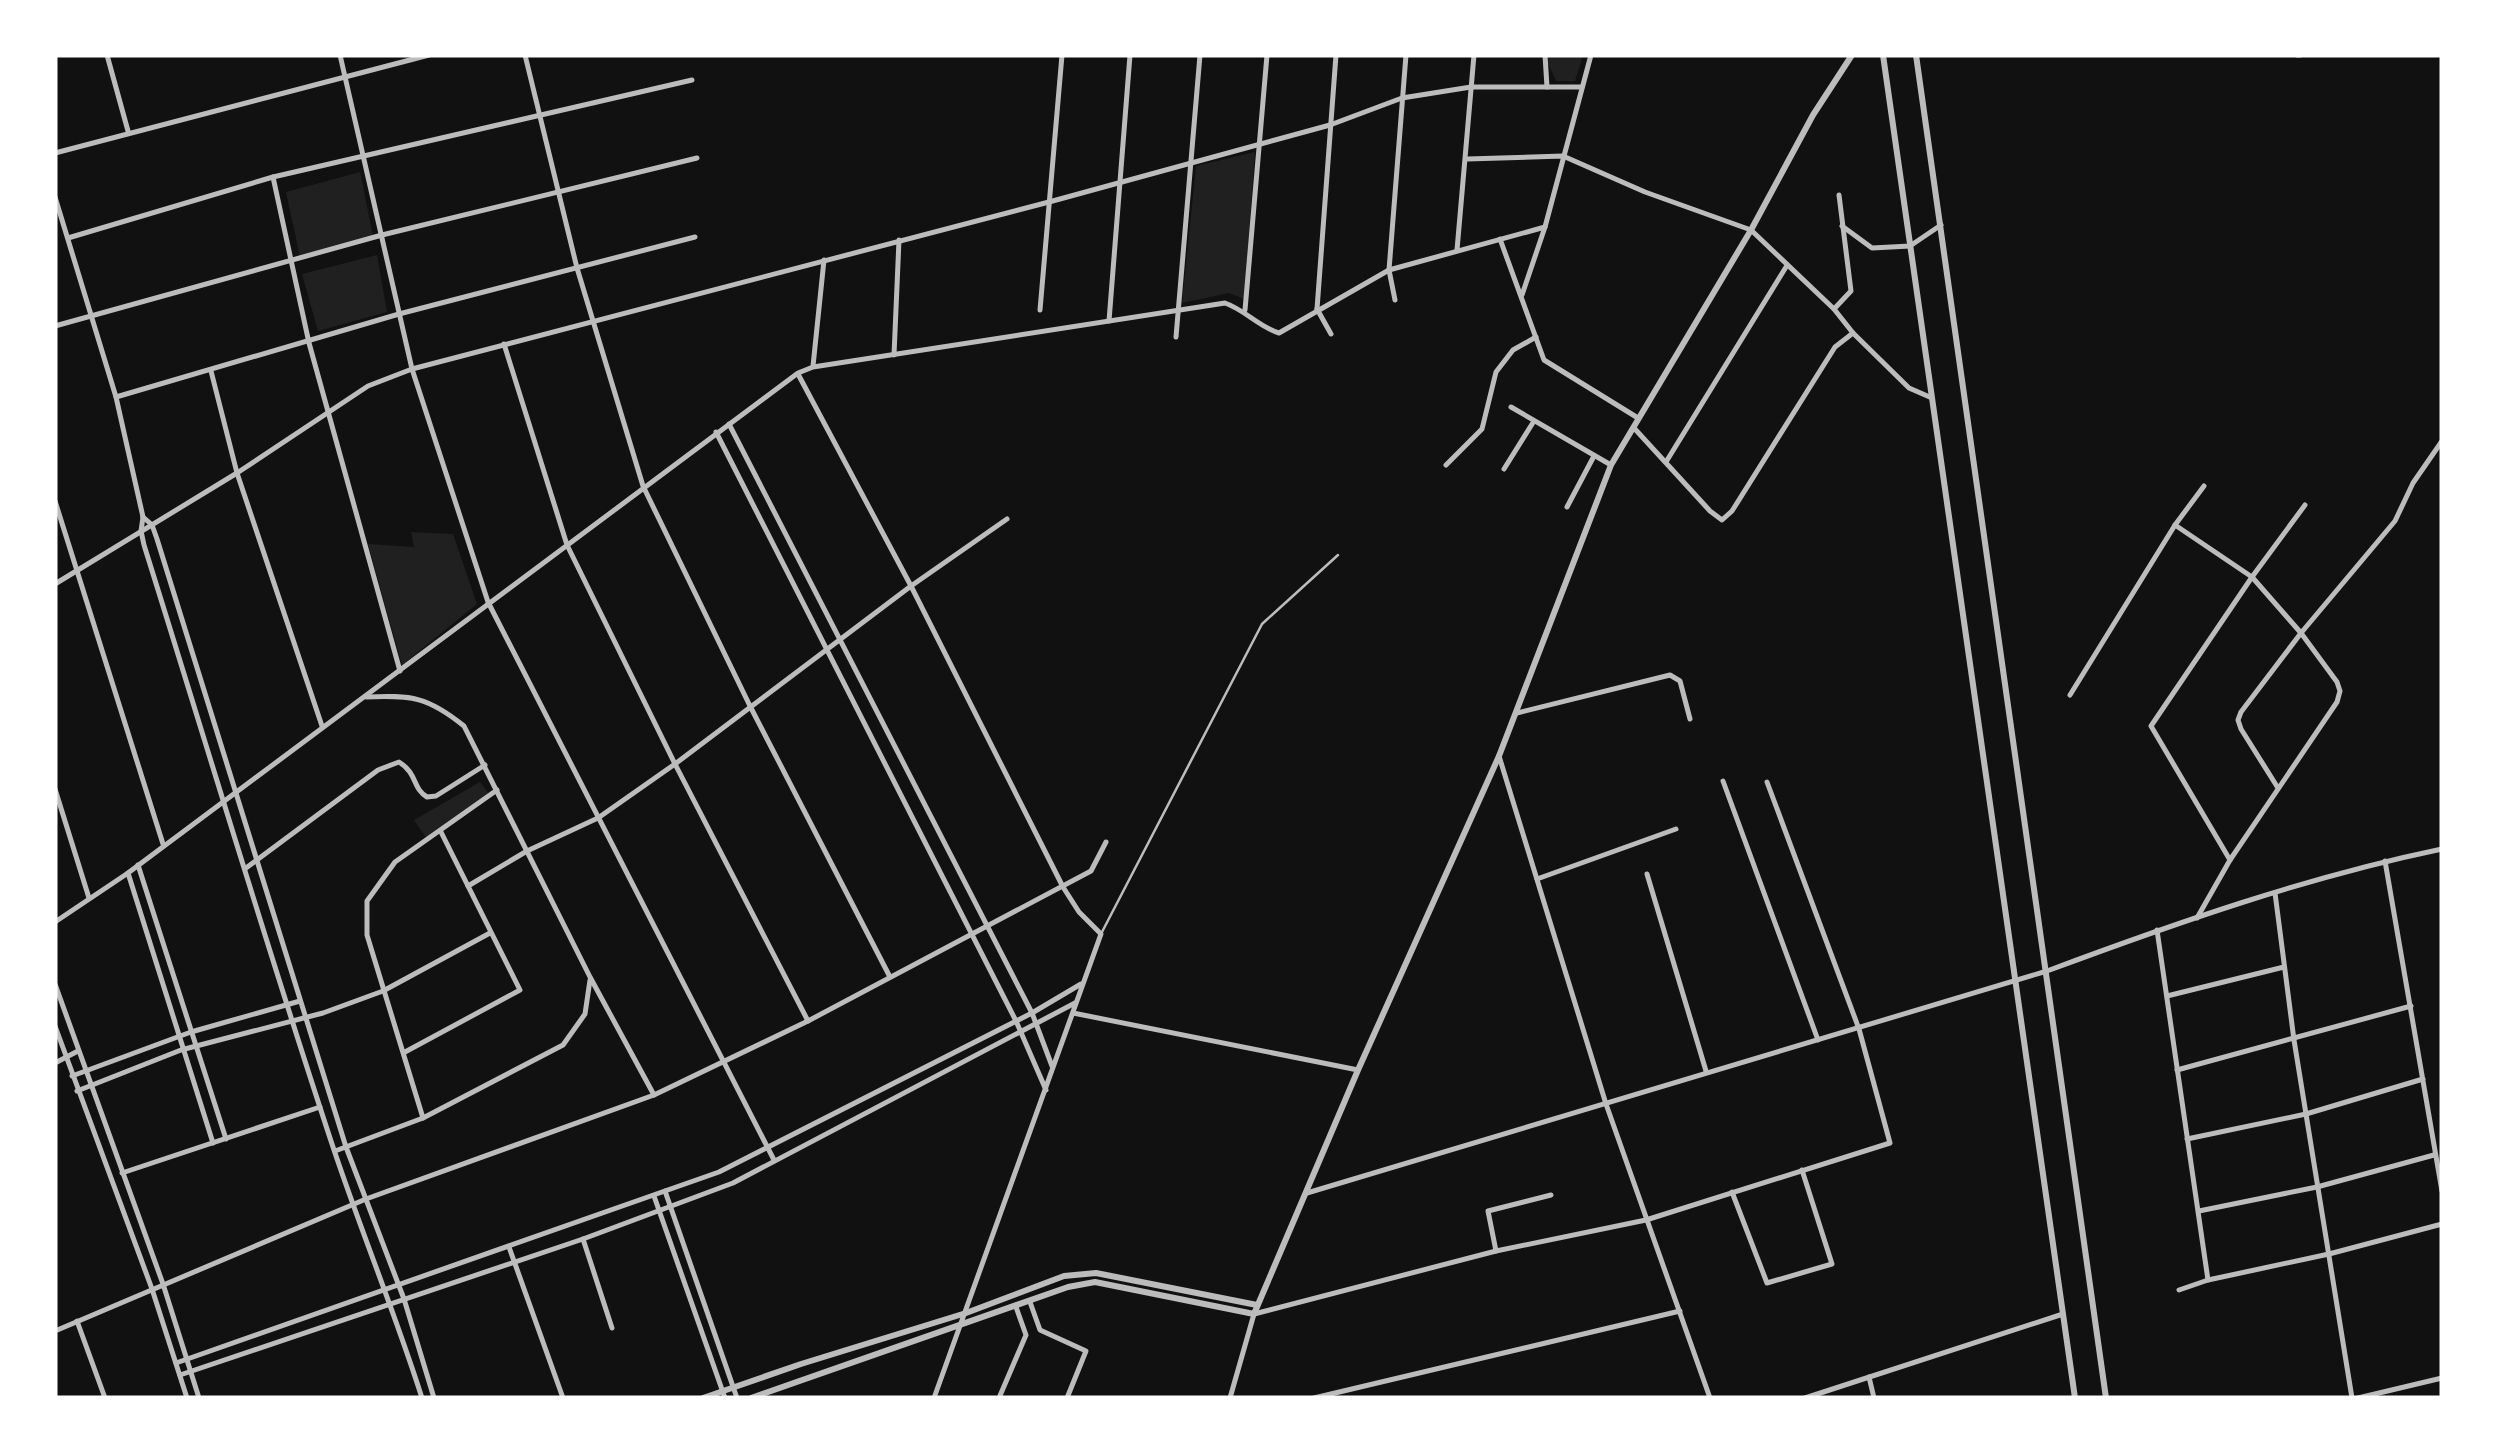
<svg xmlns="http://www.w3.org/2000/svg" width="2497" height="1453" viewBox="0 0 2497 1453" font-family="'Space Grotesk',sans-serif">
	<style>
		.green { fill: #202020 }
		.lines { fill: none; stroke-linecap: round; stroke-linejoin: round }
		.service { stroke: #bcbcbc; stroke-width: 2.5 }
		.minor { stroke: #bcbcbc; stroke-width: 5 }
		.tertiary { stroke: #bcbcbc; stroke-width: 6 }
	</style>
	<rect width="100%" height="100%" fill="#111"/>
	<g class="green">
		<path d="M1548,55H1583L1575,81H1556L1548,63Z"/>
		<path d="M1255,152L1244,299L1229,293L1182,303L1196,166Z"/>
		<path d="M360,172L373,236L300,257L286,192Z"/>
		<path d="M377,255L387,312L318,331L302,274Z"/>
		<path d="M411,532L453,534L477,604L402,665L368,544L414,547Z"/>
		<path d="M480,782L489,794L427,839L414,820Z"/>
	</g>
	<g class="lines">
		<path class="service" d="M1102,932L1262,624L1338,555"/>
		<g class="minor">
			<path d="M107,55L128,131"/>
			<path d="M340,55L412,369L488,602L774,1160"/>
			<path d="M525,55L577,268L643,486L750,706L890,977"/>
			<path d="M1545,55L1547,87"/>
			<path d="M2297,55H2300"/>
			<path d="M55,153L429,55"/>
			<path d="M1467,159L1563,156L1645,192L1751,230L1834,309L1853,333L1909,388L1932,398"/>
			<path d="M273,177L309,343L400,671"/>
			<path d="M55,197L116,397L143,517L141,531L144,545C207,746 267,948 333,1147C361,1231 395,1313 422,1398"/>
			<path d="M1842,226L1872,248L1910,246L1941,225"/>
			<path d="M68,238L273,177L692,80"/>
			<path d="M1500,239L1544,360L1638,418"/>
			<path d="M1457,250L1474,55"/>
			<path d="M1522,295L1545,227L1591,55"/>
			<path d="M1395,300L1389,270L1406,55"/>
			<path d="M1317,309L1336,55"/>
			<path d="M1317,309L1331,334"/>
			<path d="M1834,309L1851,291L1839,195"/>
			<path d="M1040,310L1062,55"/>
			<path d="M1245,310L1267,55"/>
			<path d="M1109,321L1130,55"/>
			<path d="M55,326L382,235L697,158"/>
			<path d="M1176,337L1200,55"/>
			<path d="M504,344L567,545L675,764L808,1021"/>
			<path d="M894,355L899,240"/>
			<path d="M813,366L824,260"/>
			<path d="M211,371L237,473L322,726"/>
			<path d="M798,374L911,586L1063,887L1079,912L1101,934L934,1398"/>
			<path d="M116,397L399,314L695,237"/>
			<path d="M1511,407L1611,465"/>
			<path d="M729,424L1032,1013L1052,1066"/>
			<path d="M1634,428L1710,511L1722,520L1732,511L1835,347L1853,333"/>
			<path d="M716,432L1016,1021L1046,1090"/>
			<path d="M1666,462L1786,267"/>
			<path d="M1446,465L1482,429L1496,372L1513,350L1536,337"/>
			<path d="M1504,469L1534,421"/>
			<path d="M55,501L163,844"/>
			<path d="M1567,507L1594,456"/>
			<path d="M143,517L152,525L157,539L346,1147L404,1299L434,1398"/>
			<path d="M2175,525L2252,577L2301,633L2337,682L2340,691L2337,702L2230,860L2197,918"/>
			<path d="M55,584L237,473L368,386L412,369L1049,202L1330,125L1402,98L1471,87H1582"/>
			<path d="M2070,695L2175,525L2204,486"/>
			<path d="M366,697C412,695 428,697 464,726L590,977L654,1095"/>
			<path d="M1517,713L1670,675L1680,681L1690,719"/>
			<path d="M1499,756L1606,1104L1710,1398"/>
			<path d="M1723,781L1818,1040"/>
			<path d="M2278,788L2241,729L2238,720L2241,712L2301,633L2395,521L2413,483L2442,441"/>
			<path d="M55,789L89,898"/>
			<path d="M2230,860L2151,726L2252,577L2305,505"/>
			<path d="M2385,861L2442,1191"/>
			<path d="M138,865L226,1139"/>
			<path d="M246,868L378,770L399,762C418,774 412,788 427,797L436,796L485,765"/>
			<path d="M128,873L213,1143"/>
			<path d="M1647,874L1706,1071"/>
			<path d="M1537,879L1676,829"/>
			<path d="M468,886L527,851L598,818L675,764L911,586L1007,519"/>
			<path d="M2275,893L2294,1040L2352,1398"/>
			<path d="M55,922L128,873L798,373L813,367L1225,303C1245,310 1259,327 1279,333L1389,270L1545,227"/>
			<path d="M2157,930L2208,1280"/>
			<path d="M55,984L163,1284L199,1398"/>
			<path d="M2167,996L2284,967"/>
			<path d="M1073,1013L1358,1070"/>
			<path d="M55,1026L152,1289L187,1398"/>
			<path d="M405,1052L520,990L441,832"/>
			<path d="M55,1063L78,1051"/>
			<path d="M2177,1070L2411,1006"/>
			<path d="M72,1076L191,1032L300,1001"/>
			<path d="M77,1091L181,1050L323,1013L383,991L490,933"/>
			<path d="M423,1118L367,935V901L395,862L497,790"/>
			<path d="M2187,1139L2306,1114L2423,1079"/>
			<path d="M335,1151L423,1118L563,1045L585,1014L590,980"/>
			<path d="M122,1173L320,1107"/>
			<path d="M665,1191L737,1398"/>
			<path d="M1732,1192L1767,1283L1832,1264L1802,1170"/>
			<path d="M1307,1193L2047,971C2176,923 2307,877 2442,849"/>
			<path d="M654,1196L725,1398"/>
			<path d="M2199,1211L2317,1187L2434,1155"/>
			<path d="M583,1239L612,1328"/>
			<path d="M509,1247L563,1398"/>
			<path d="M1496,1251L1488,1211L1551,1195"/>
			<path d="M2179,1290L2208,1280L2329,1254L2442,1224"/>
			<path d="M1030,1302L1040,1330L1086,1351L1067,1398"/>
			<path d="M77,1321L105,1398"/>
			<path d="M55,1331L366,1199L654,1095L808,1021L1091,871L1106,842"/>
			<path d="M176,1363L719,1172L1032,1013L1081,984"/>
			<path d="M180,1375L583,1239L733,1183L1075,1003"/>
			<path d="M1869,1377L1874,1398"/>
			<path d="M999,1398L1026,1335L1016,1307"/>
			<path d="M1230,1398L1254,1314L1496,1251L1646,1220L1890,1143L1859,1029L1767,782"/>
			<path d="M1314,1398L1680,1311"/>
			<path d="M1805,1398L2063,1314"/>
			<path d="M2358,1398L2442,1378"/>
		</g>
		<g class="tertiary">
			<path d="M1883,55L2075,1398"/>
			<path d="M1916,55L2106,1398"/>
			<path d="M703,1398L801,1364L966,1313L1064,1276L1096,1273L1257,1305"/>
			<path d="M751,1398L1068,1287L1095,1282L1254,1314L1358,1070L1499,756L1611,465L1751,230L1813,115L1852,55"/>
		</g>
	</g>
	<rect width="2497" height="1453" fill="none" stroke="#ffffff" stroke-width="115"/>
</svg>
